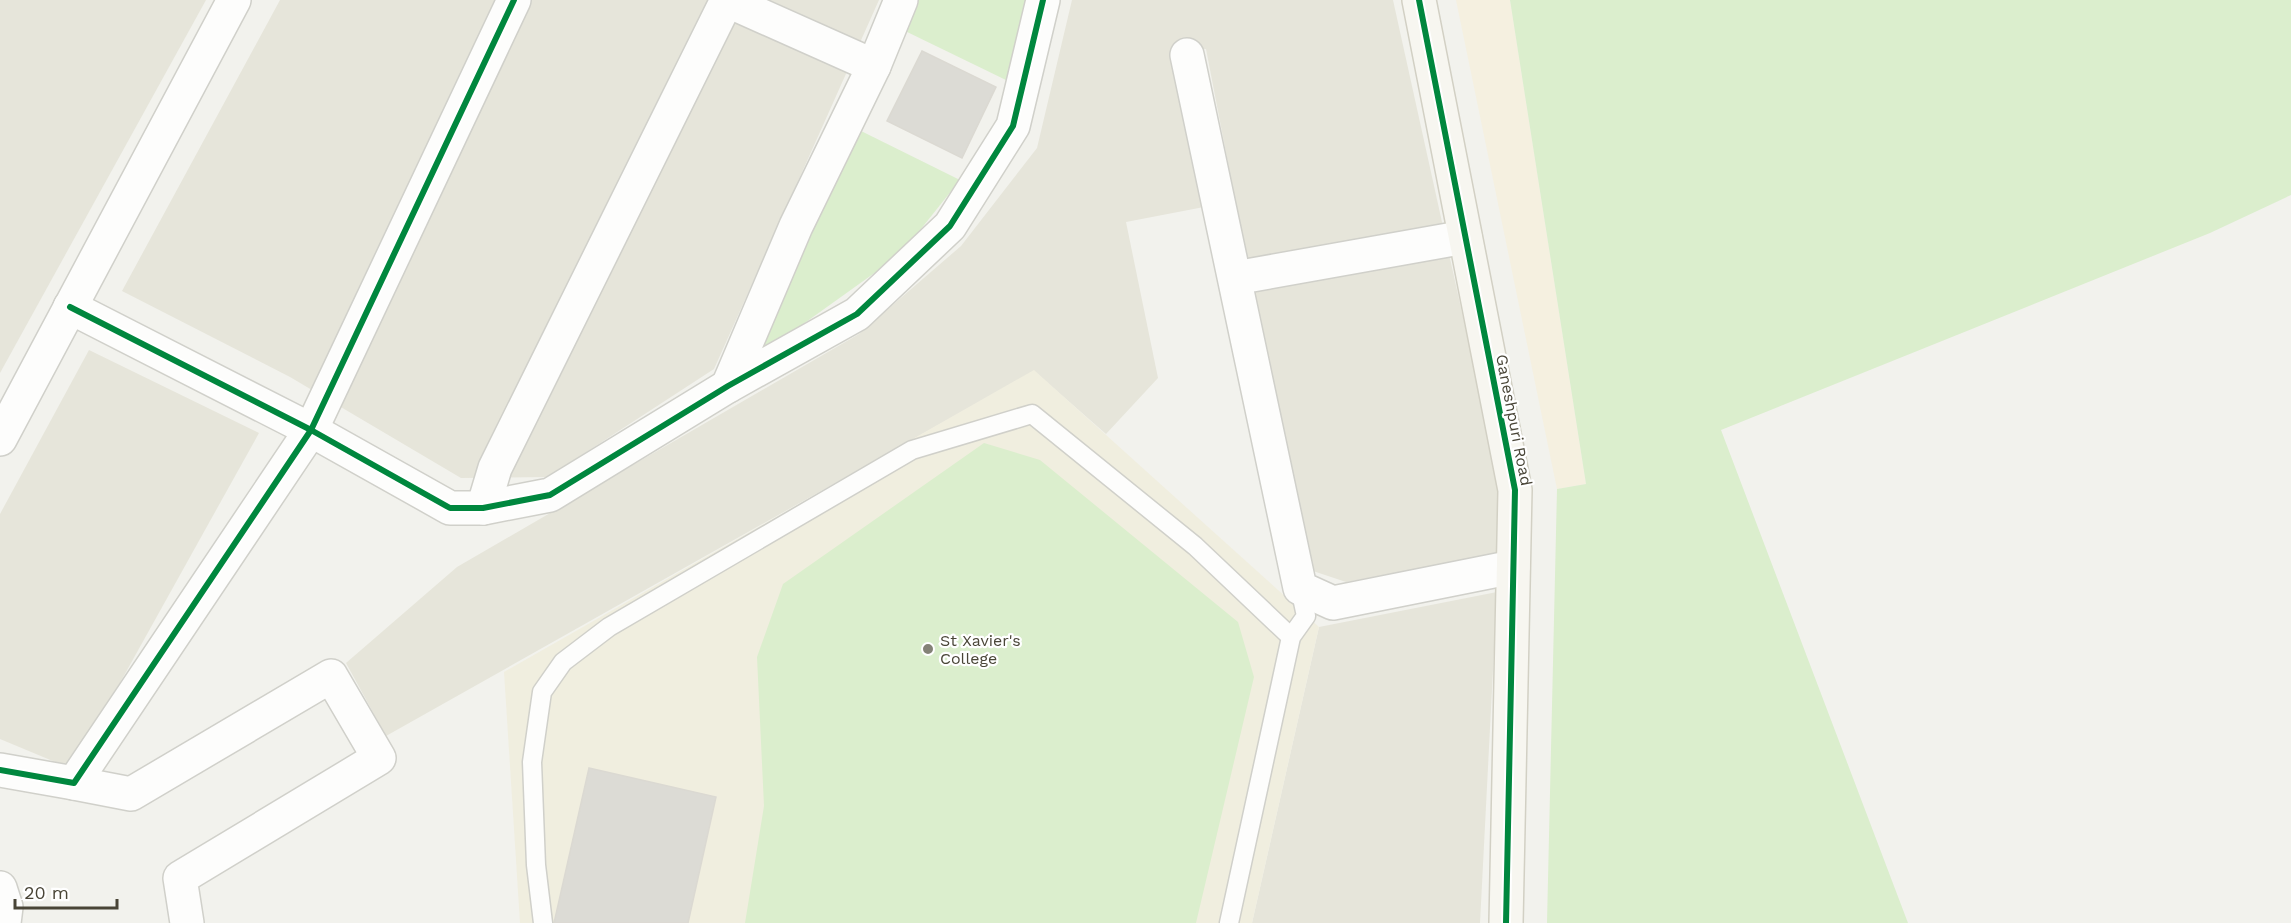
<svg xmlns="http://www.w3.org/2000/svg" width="2291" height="923" viewBox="0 0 2291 923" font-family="'Work Sans',sans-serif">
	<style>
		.residential { fill: #e6e5da }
		.commercial { fill: #f5f0e0 }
		.education { fill: #f0eedf }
		.green { fill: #dbeecd }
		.building { fill: #dcdbd5; stroke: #dbd9d2; stroke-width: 1.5 }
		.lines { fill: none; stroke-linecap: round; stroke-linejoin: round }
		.lane-casing { stroke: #d0d0ca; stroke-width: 21 }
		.street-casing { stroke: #d0d0ca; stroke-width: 36 }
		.secondary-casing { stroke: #d2d0c4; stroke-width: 36 }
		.lane { stroke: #fdfdfc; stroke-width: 18 }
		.street { stroke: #fdfdfc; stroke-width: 33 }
		.secondary { stroke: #f7f6f0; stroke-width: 33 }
		.cycleway-casing { stroke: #fff; stroke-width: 10 }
		.cycleway { stroke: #00873e; stroke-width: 6 }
		.poi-dot { fill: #848277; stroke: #fff; stroke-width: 2 }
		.labels { text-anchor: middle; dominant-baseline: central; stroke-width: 4.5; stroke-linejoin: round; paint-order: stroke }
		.street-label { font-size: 16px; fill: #494537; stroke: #fff }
		.poi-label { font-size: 16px; fill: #494537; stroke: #fff; text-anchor: start }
	</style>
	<rect width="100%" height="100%" fill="#f2f2ed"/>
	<g class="residential">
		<path d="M0,0H206L0,373Z"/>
		<path d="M280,0H879L714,369L548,477L461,478L290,377L122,291Z"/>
		<path d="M1072,0H1393L1502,494L1499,553L1346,582L1313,571L1234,194L1206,49L1174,53L1204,207L1126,222L1158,378L1106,434L1034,371L386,736L346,663L457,567L859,334L961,246L1037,148Z"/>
		<path d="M89,350L259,433L72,769L0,739V514Z"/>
		<path d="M1497,592L1480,923H1252L1319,627Z"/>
	</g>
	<path class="commercial" d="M1456,0H1510L1586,484L1557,489Z"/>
	<path class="education" d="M1034,370L1319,627L1252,923H520L504,672Z"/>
	<g class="green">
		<path d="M918,0H1029L1008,81L903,30Z"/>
		<path d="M1510,0H2291V195L2210,233L1721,430L1908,923H1547L1557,489L1586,484Z"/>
		<path d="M855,128L960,180L901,254L753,360Z"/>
		<path d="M984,443L1040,460L1238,622L1254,677L1196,923H745L764,806L757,657L783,584Z"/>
	</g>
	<g class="building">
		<path d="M922,51L996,87L962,158L887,121Z"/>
		<path d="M589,768L716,797L688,923H554Z"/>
	</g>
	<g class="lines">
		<defs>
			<g id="lane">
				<path d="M543,923L536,865L532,762L542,692L563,662L609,627L912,450L1032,414L1195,546L1291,637"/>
				<path d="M1229,923L1291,637L1306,616L1300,588"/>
			</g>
			<g id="street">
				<path d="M726,0L874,66"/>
				<path d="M1187,55L1300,588L1333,603L1513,567"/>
				<path d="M1235,278L1465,237"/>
				<path d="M70,307L311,430L450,508H483L550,495L728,386L857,314L950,226L1013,126L1043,0"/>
				<path d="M728,386L796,226L874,66L901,0"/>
				<path d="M0,439L234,0"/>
				<path d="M483,508L495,468L727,0"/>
				<path d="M0,770L74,783L311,430L514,0"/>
				<path d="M74,783L131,794L331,676L379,758L180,878L187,923"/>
				<path d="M0,888L6,907L4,923"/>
			</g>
			<path id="secondary" d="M1419,0L1515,490L1506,923"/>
		</defs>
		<use href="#lane" class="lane-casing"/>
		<use href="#street" class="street-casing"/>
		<use href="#secondary" class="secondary-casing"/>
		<use href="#lane" class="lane"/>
		<use href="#street" class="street"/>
		<use href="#secondary" class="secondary"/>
		<defs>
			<g id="cycleway">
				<path d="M1419,0L1515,490L1506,923"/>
				<path d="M70,307L311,430L450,508H483L550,495L728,386L857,314L950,226L1013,126L1043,0"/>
				<path d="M0,770L74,783L311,430L514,0"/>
			</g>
		</defs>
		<use href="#cycleway" class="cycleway-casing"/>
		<use href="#cycleway" class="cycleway"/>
	</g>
	<circle class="poi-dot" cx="928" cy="649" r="6"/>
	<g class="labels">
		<g class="street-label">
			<text transform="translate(1514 420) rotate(79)">Ganeshpuri Road</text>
		</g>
		<g class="poi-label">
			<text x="940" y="640">St Xavier's<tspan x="940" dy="18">College</tspan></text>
		</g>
	</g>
	<path d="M15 899v9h102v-9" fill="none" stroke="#494537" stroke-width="3"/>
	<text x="24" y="899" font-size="18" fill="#494537" stroke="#ffffff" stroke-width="4.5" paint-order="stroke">20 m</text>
</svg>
